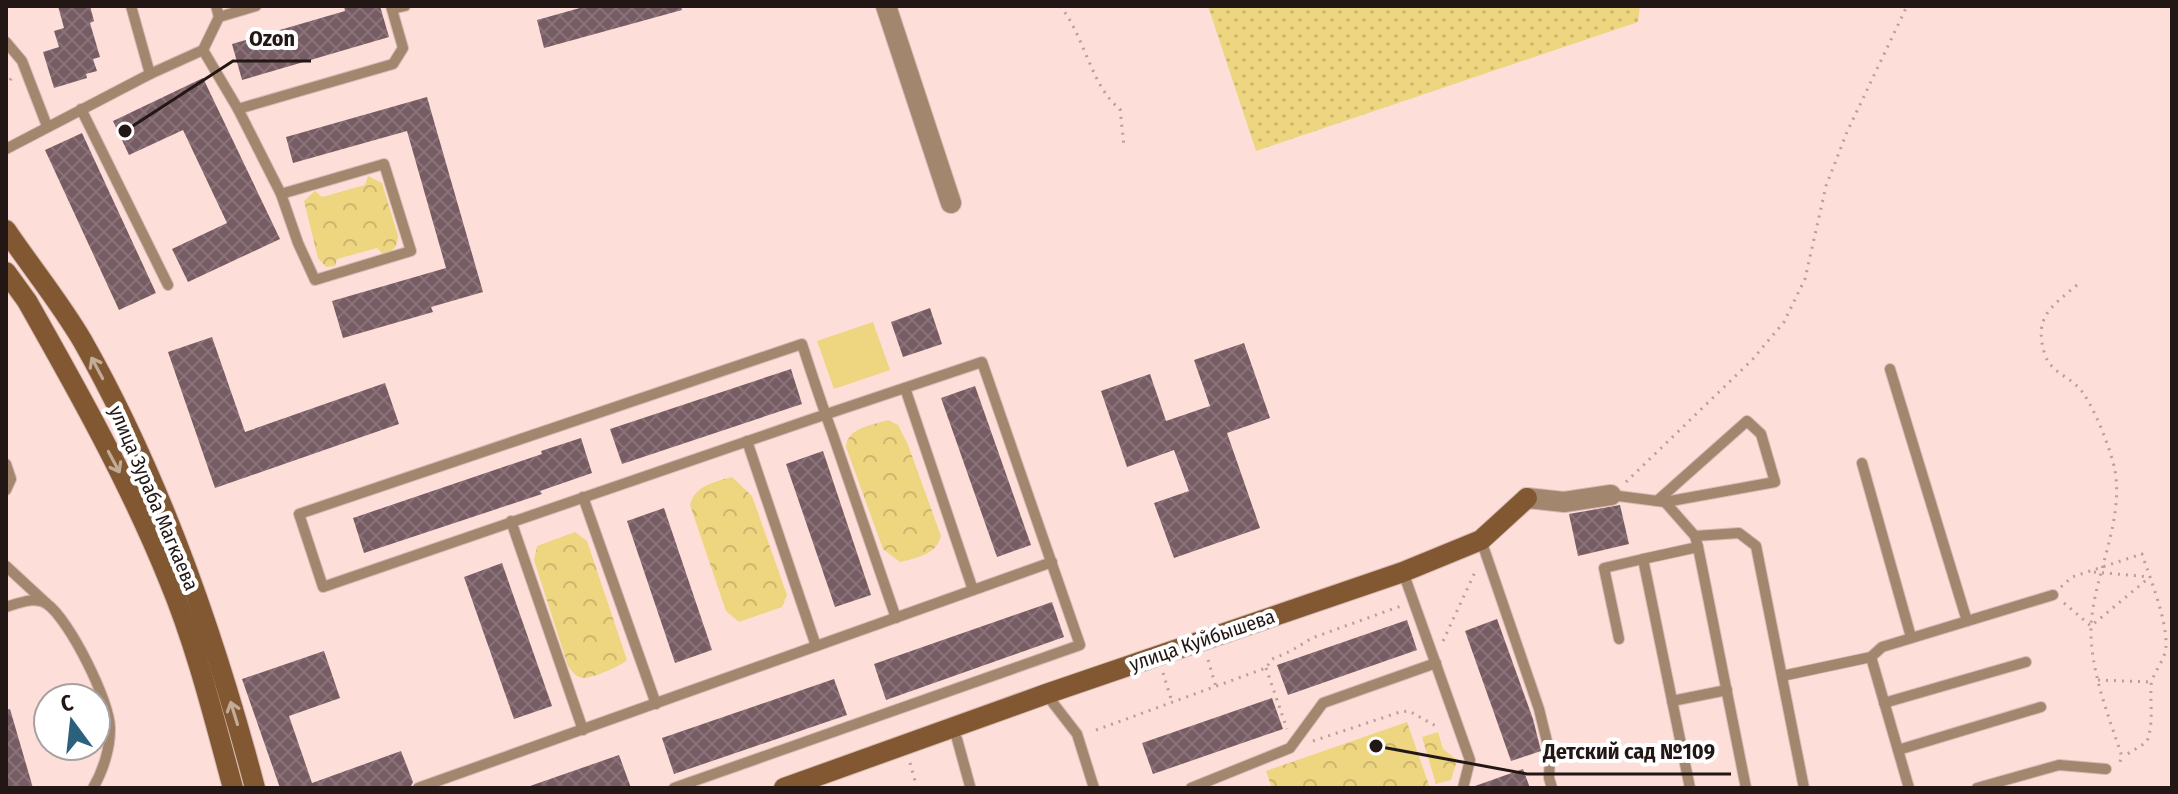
<svg xmlns="http://www.w3.org/2000/svg" width="2178" height="794" viewBox="0 0 2178 794" font-family="'Fira Sans Condensed',sans-serif">
	<style>
		.park { fill: url(#park-crowns) }
		.garden { fill: url(#garden-dots) }
		.pitch { fill: #eed580 }
		.building { fill: url(#building-cross-hatch) }
		.lines { fill: none; stroke-linecap: round; stroke-linejoin: round }
		.lane-casing { stroke: #d6bab5; stroke-width: 12 }
		.street-casing { stroke: #d6bab5; stroke-width: 22 }
		.secondary-casing { stroke: #d6bab5; stroke-width: 22 }
		.path { stroke: #b89f9a; stroke-width: 3; stroke-dasharray: 2 6; stroke-linecap: butt }
		.lane { stroke: #a3866e; stroke-width: 10 }
		.street { stroke: #a3866e; stroke-width: 20 }
		.secondary { stroke: #815832; stroke-width: 20 }
		.oneway { stroke: #c0ac98 }
		.labels { text-anchor: middle; dominant-baseline: central; stroke-width: 8; stroke-linejoin: round; paint-order: stroke }
		.street-label { font-size: 20px; fill: #221715; stroke: #fff }
		.leader { fill: none; stroke: #221715; stroke-width: 3 }
		.callout-dot { fill: #221715; stroke: #fff; stroke-width: 3 }
		.callout-label { font-size: 22px; text-anchor: middle; font-weight: bold; fill: #221715; stroke: #fff; stroke-width: 8; stroke-linejoin: round; paint-order: stroke }
	</style>
	<defs>
		<pattern id="park-crowns" width="20" height="18" patternUnits="userSpaceOnUse" patternTransform="scale(2)"><rect width="20" height="18" fill="#eed580"/><path d="M2 6a3 3 0 1 1 6 0M12 15a3 3 0 1 1 6 0" fill="none" stroke="#ccb66e"/></pattern>
		<pattern id="garden-dots" width="8" height="8" patternUnits="userSpaceOnUse" patternTransform="scale(2)"><rect width="8" height="8" fill="#eed580"/><path d="M2 2h.1M6 6h.1" fill="none" stroke="#ccb66e" stroke-width="1.8" stroke-linecap="round"/></pattern>
		<pattern id="building-cross-hatch" width="8" height="8" patternUnits="userSpaceOnUse" patternTransform="scale(2)"><rect width="8" height="8" fill="#775c64"/><path d="M0 0l8 8M0 8l8-8" fill="none" stroke="#887379"/></pattern>
	</defs>
	<rect width="100%" height="100%" fill="#feded8"/>
	<g class="park">
		<path d="M368,176L382,183L398,236C397,247 393,252 383,254L377,248L337,259L335,266L326,267L318,258L304,201L315,191L322,197L365,185Z"/>
		<path d="M888,420L898,425L908,445L941,536C937,554 917,558 900,562L883,549L846,447C847,428 872,425 888,420Z"/>
		<path d="M732,477L752,496L787,595L782,607L739,622L726,611L690,505C695,485 715,482 732,477Z"/>
		<path d="M575,532L587,541L627,660C621,666 593,678 584,678C576,678 572,671 568,666L534,560L537,546Z"/>
		<path d="M1407,722L1430,788H1272L1266,771Z"/>
		<path d="M1438,732L1443,749L1457,760L1451,780L1436,784L1422,737Z"/>
	</g>
	<path class="garden" d="M1208,6H1640L1638,22L1256,151Z"/>
	<path class="pitch" d="M873,322L890,370L834,389L817,341Z"/>
	<g class="building">
		<path d="M58,6H90L94,21L90,23L100,57L93,59L97,71L86,74L87,78L54,88L43,52L59,47L54,31L64,28Z"/>
		<path d="M344,6H380L389,37L242,80L232,44L345,11Z"/>
		<path d="M587,6H681L682,10L544,48L537,20Z"/>
		<path d="M203,78L280,239L188,282L172,249L227,223L183,130L129,155L113,121Z"/>
		<path d="M427,97L483,292L431,307L433,312L343,338L332,301L446,268L407,131L293,163L286,137Z"/>
		<path d="M82,133L156,293L119,310L45,150Z"/>
		<path d="M930,308L942,344L903,357L891,322Z"/>
		<path d="M212,337L245,432L385,383L399,424L215,488L168,352Z"/>
		<path d="M1244,343L1270,418L1227,433L1260,528L1174,558L1154,503L1189,491L1174,450L1127,467L1101,391L1150,374L1166,421L1210,406L1194,360Z"/>
		<path d="M791,369L802,404L622,464L610,429Z"/>
		<path d="M975,386L1031,545L997,557L941,398Z"/>
		<path d="M581,438L592,473L540,491L542,494L364,553L353,518L542,454L541,451Z"/>
		<path d="M823,451L871,595L835,607L786,464Z"/>
		<path d="M1620,505L1629,544L1578,556L1569,514Z"/>
		<path d="M664,508L712,650L675,663L627,521Z"/>
		<path d="M502,563L552,706L514,719L464,577Z"/>
		<path d="M1052,602L1064,637L886,700L874,664Z"/>
		<path d="M1497,619L1533,719L1541,751L1511,761L1465,631Z"/>
		<path d="M1407,620L1417,650L1288,695L1277,665Z"/>
		<path d="M324,651L340,698L289,716L312,783L401,751L413,782L410,788H280L242,679Z"/>
		<path d="M834,679L847,715L674,774L662,738Z"/>
		<path d="M1272,698L1283,729L1153,774L1142,743Z"/>
		<path d="M10,709L33,788H6V710Z"/>
		<path d="M619,755L631,788H530V786Z"/>
		<path d="M1523,769L1530,788H1476L1475,786Z"/>
	</g>
	<g class="lines">
		<defs>
			<g id="lane">
				<path d="M216,6L219,17L256,6"/>
				<path d="M392,9L405,6"/>
				<path d="M6,42L22,61L47,126"/>
				<path d="M203,50L238,109L281,194"/>
				<path d="M150,74L203,50L219,17"/>
				<path d="M81,109L168,285"/>
				<path d="M238,109L393,64L403,48L391,6"/>
				<path d="M6,149L150,74L131,6"/>
				<path d="M384,164L411,251L315,280L298,243L281,194Z"/>
				<path d="M1890,369L1967,621"/>
				<path d="M905,388L973,590"/>
				<path d="M747,441L816,646"/>
				<path d="M1862,463L1911,637"/>
				<path d="M6,464L11,479L6,490"/>
				<path d="M1611,495L1665,502L1695,536L1698,547L1643,559L1690,788"/>
				<path d="M583,497L656,704"/>
				<path d="M1657,501L1747,421L1761,434L1775,482L1665,502"/>
				<path d="M511,521L583,730"/>
				<path d="M1695,536L1739,533L1756,546L1804,788"/>
				<path d="M1481,540L1539,709L1550,754L1549,778L1552,788"/>
				<path d="M1698,547L1746,788"/>
				<path d="M6,566L46,603"/>
				<path d="M1403,572L1470,760L1463,788"/>
				<path d="M6,607C19,603 35,596 47,604C69,619 111,703 110,729C110,749 103,771 93,788"/>
				<path d="M1619,639L1604,568L1643,559"/>
				<path d="M1871,657L1909,788"/>
				<path d="M1782,676L1871,657L1882,647L2053,595"/>
				<path d="M1046,694L1077,734L1094,788"/>
				<path d="M1672,701L1727,690"/>
				<path d="M1884,703L2026,662"/>
				<path d="M957,739L970,786"/>
				<path d="M1898,750L2041,707"/>
				<path d="M418,788L1052,562"/>
				<path d="M674,788L1080,645L982,362C926,381 869,400 812,419L323,587L299,514L802,344C812,375 822,405 833,435L896,618"/>
				<path d="M1191,788L1290,748L1323,703L1436,663"/>
				<path d="M1977,788L2059,765L2106,769"/>
			</g>
			<g id="street">
				<path d="M886,6L951,203"/>
				<path d="M1527,498L1564,502L1611,495"/>
			</g>
			<g id="secondary">
				<path d="M6,230C31,267 59,301 82,340C160,477 215,636 255,788"/>
				<path d="M6,272L27,301C78,391 129,482 168,578C196,645 214,718 233,788"/>
				<path d="M784,788L1046,694L1403,572L1481,540L1527,498"/>
			</g>
		</defs>
		<use href="#lane" class="lane-casing"/>
		<use href="#street" class="street-casing"/>
		<use href="#secondary" class="secondary-casing"/>
		<g class="path">
			<path d="M1060,6C1085,36 1091,87 1120,109L1124,146"/>
			<path d="M6,87L12,77"/>
			<path d="M2077,285C2051,307 2033,317 2045,355C2051,372 2068,376 2079,388C2092,401 2112,452 2115,471C2124,523 2093,577 2091,627C2090,672 2109,716 2122,757L2118,766"/>
			<path d="M1626,482L1752,360L1784,322L1805,279L1826,186L1847,132L1907,6"/>
			<path d="M2094,572L2150,577"/>
			<path d="M2061,587L2072,577L2142,554C2150,578 2167,620 2166,645C2166,661 2152,672 2151,686C2150,708 2154,719 2147,742L2124,756"/>
			<path d="M2064,603L2091,626L2150,577"/>
			<path d="M1443,641L1476,570"/>
			<path d="M1208,660L1216,687"/>
			<path d="M1266,668L1287,729"/>
			<path d="M1163,673L1172,702"/>
			<path d="M2098,680L2150,682"/>
			<path d="M1096,730L1266,668L1272,659L1291,651L1312,638L1401,606"/>
			<path d="M1313,741L1400,712L1409,711L1436,726"/>
			<path d="M910,763L917,788"/>
		</g>
		<use href="#lane" class="lane"/>
		<use href="#street" class="street"/>
		<use href="#secondary" class="secondary"/>
	</g>
	<defs><path id="oneway-shaft" d="M-6 0H5M1.5-3L5.5 0L1.5 3" fill="none" stroke-width="1.6" stroke-linecap="round" stroke-linejoin="round" transform="scale(2)"/></defs>
	<g class="oneway">
		<use href="#oneway-shaft" transform="translate(97 368) rotate(-118)"/>
		<use href="#oneway-shaft" transform="translate(114 462) rotate(62)"/>
		<use href="#oneway-shaft" transform="translate(234 713) rotate(-107)"/>
	</g>
	<g class="labels">
		<g class="street-label">
			<text transform="translate(154 498) rotate(67)">улица Зураба Магкаева</text>
			<text transform="translate(1202 640) rotate(-19)">улица Куйбышева</text>
		</g>
	</g>
	<path class="leader" d="M125 131L233 61H311M1376 746L1527 774H1731"/>
	<g class="callout-dot">
		<circle cx="125" cy="131" r="8"/>
		<circle cx="1376" cy="746" r="8"/>
	</g>
	<g class="callout-label">
		<text x="272" y="46">Ozon</text>
		<text x="1629" y="759">Детский сад №109</text>
	</g>
	<rect width="2178" height="794" fill="none" stroke="#221715" stroke-width="16"/>
	<g transform="translate(72 722) rotate(345)"><circle r="38" fill="#ffffff" stroke="#a7a2a1" stroke-width="2"/>
	<path d="M0-6L14 30L0 20L-14 30Z" fill="#2b617c"/>
	<text y="-12" font-size="22" font-weight="bold" text-anchor="middle" fill="#221715">С</text>
	</g>
</svg>
